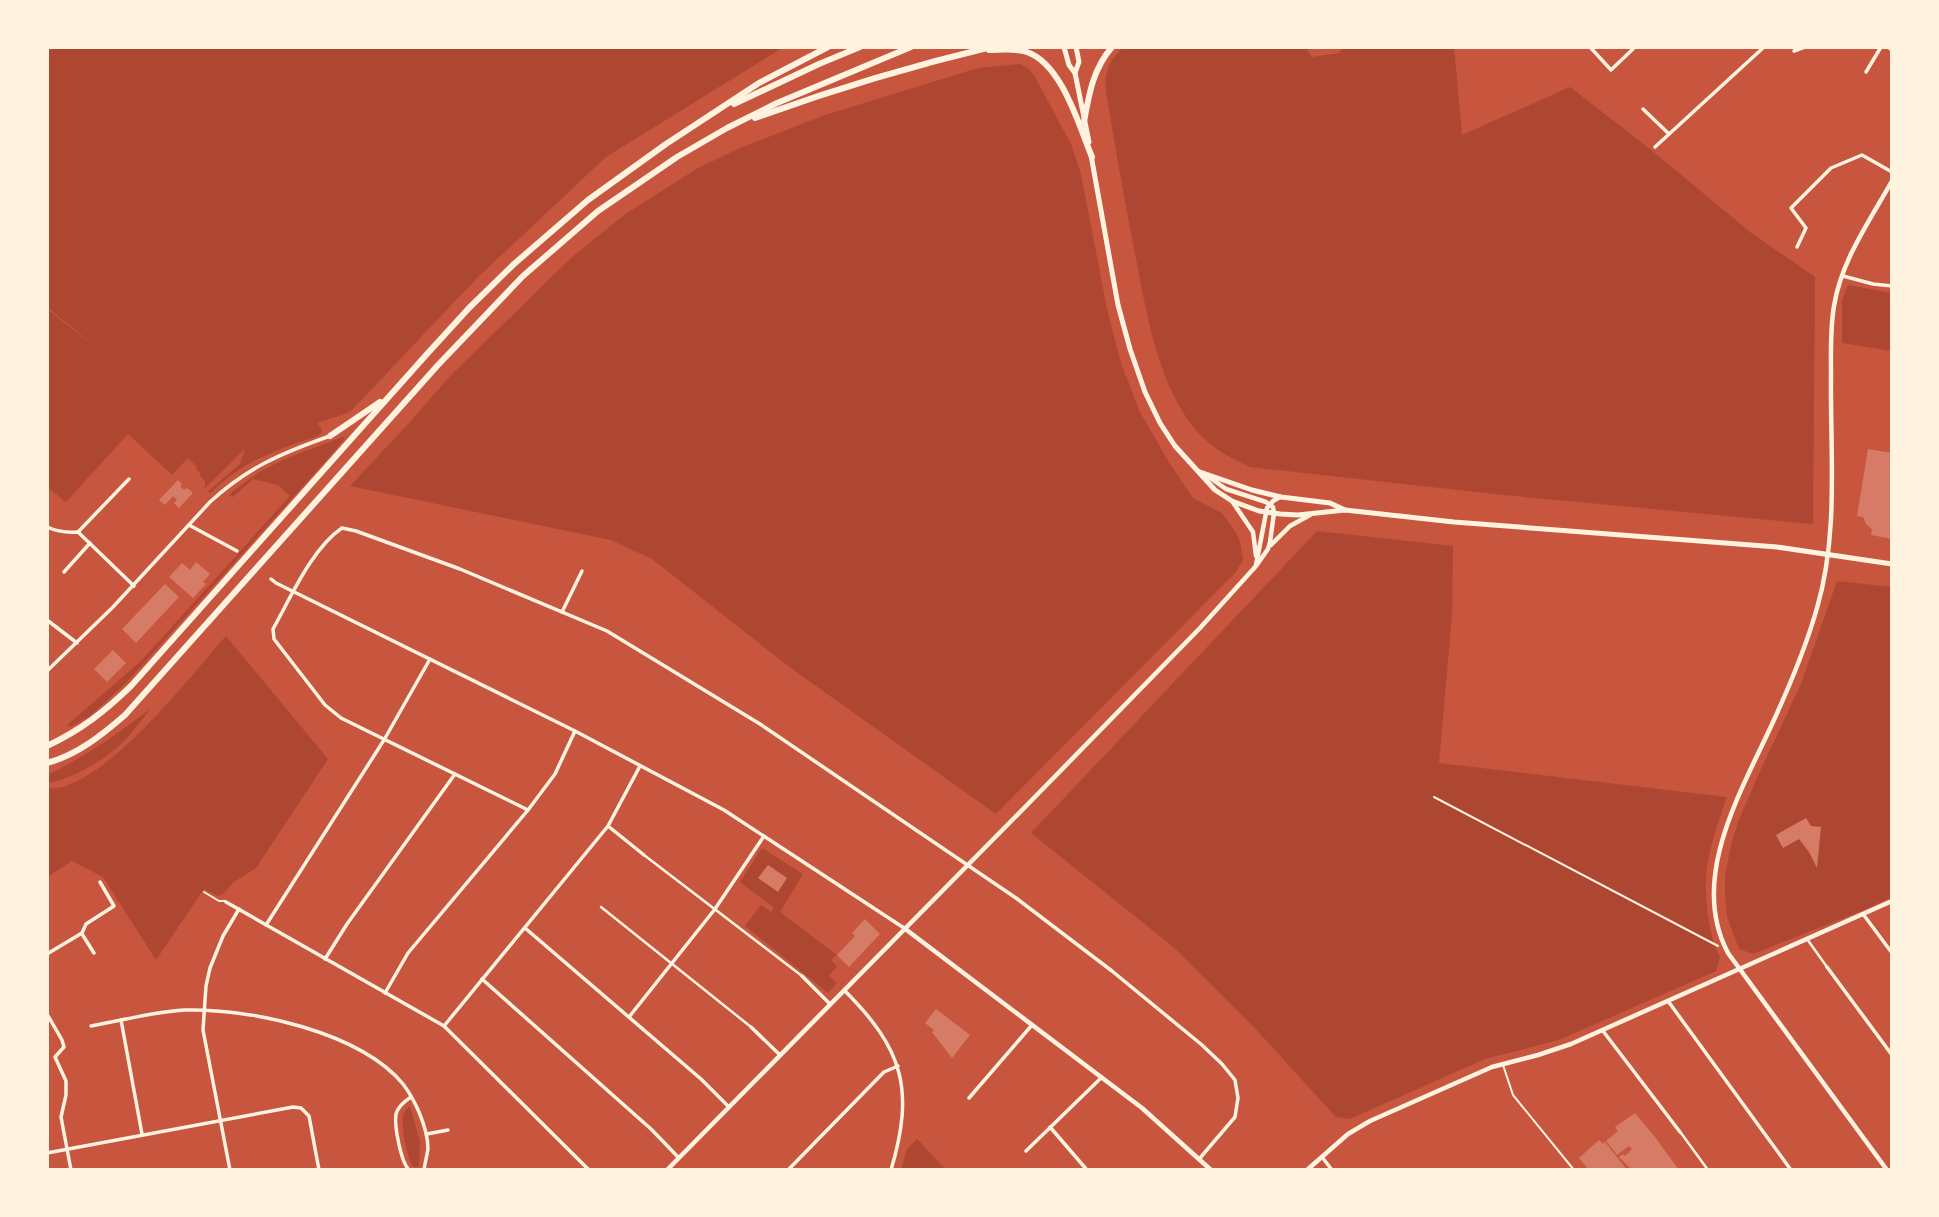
<svg xmlns="http://www.w3.org/2000/svg" width="1939" height="1217" viewBox="0 0 1939 1217" font-family="Montserrat,sans-serif">
	<style>
		.green { fill: #ae4732 }
		.building { fill: #d67c66 }
		.lines { fill: none; stroke-linecap: round; stroke-linejoin: round }
		.path { stroke: #fff3e0; stroke-width: 2 }
		.service { stroke: #fff3e0; stroke-width: 2 }
		.pedestrian { stroke: #fff3e0; stroke-width: 2.5 }
		.minor { stroke: #fff3e0; stroke-width: 3.5 }
		.tertiary { stroke: #fff3e0; stroke-width: 4.5 }
		.primary { stroke: #fff3e0; stroke-width: 5 }
		.trunk { stroke: #fff3e0; stroke-width: 6 }
	</style>
	<rect width="100%" height="100%" fill="#c8553d"/>
	<g class="green">
		<path d="M47,47H784L606,157L478,277L350,412L317,423L321,428L322,432L318,436C278,449 240,462 211,493L207,492L240,464L245,449L205,488V481L200,476L201,474L196,469L197,467L188,458L172,475L128,434L66,502L47,487V309L106,355L47,307Z"/>
		<path d="M1123,47H1305L1312,57L1339,53L1343,47H1454L1462,135L1570,87L1655,153L1750,232L1815,277L1813,524L1504,495L1250,467C1224,455 1205,444 1188,420C1158,376 1148,321 1138,269C1126,210 1116,151 1106,92C1104,72 1109,61 1123,47Z"/>
		<path d="M1020,64L1029,69L1035,77L1071,144L1081,174L1107,309L1121,363L1140,412L1170,464L1193,498L1222,513L1235,531L1240,541L1243,560L1236,572L996,814L792,669L652,559L611,540L350,486L409,423L450,376L571,258L624,215L698,168L740,148L825,115L978,68Z"/>
		<path d="M1848,285L1892,293V351L1842,343V300Z"/>
		<path d="M342,437L345,438L343,441L322,465L126,683L90,716L70,727L67,725L141,661L290,496L278,485L253,479L233,497L229,495C267,461 298,455 342,437Z"/>
		<path d="M1317,531L1453,546L1452,615L1439,763L1727,797C1712,841 1701,868 1708,915C1710,930 1713,944 1720,957L1716,971L1559,1040L1485,1059L1350,1119L1336,1117L1252,1025L1172,946L1031,833Z"/>
		<path d="M1837,581L1892,587V897L1864,910L1753,954L1739,949L1727,917L1725,895V876L1731,845L1738,822L1756,780L1801,684Z"/>
		<path d="M226,636L328,759L256,868L234,882L223,894L218,896L204,889L156,960L103,877L72,861L47,877V789C52,788 59,788 63,787C119,769 187,680 226,636Z"/>
		<path d="M150,709C141,721 132,734 121,744C102,761 73,779 47,783V775C85,757 117,734 150,709Z"/>
		<path d="M762,848L803,874L780,912L837,955L831,960L837,966L829,976L837,983L828,993L745,926L761,905L771,912L774,908L740,882Z"/>
		<path d="M410,1106L420,1142L419,1167H413C407,1158 401,1126 403,1115C405,1110 406,1110 410,1106Z"/>
		<path d="M917,1139L920,1142L946,1170H901L907,1149Z"/>
	</g>
	<g class="building">
		<path d="M1868,449L1892,453V539L1871,535L1872,529L1866,524L1863,517L1857,516Z"/>
		<path d="M178,480L182,484L180,486L184,490L187,488L193,493L179,508L174,503L177,500L173,496L165,505L159,500Z"/>
		<path d="M196,562L210,574L203,582L206,584L193,598L169,577L182,563L190,570Z"/>
		<path d="M165,584L179,597L136,643L122,629Z"/>
		<path d="M113,650L126,663L107,682L94,669Z"/>
		<path d="M1806,818L1811,826L1821,827L1817,868L1809,852L1799,839L1783,848L1776,835Z"/>
		<path d="M768,865L787,878L778,892L758,878Z"/>
		<path d="M865,919L880,934L849,967L837,955L855,936L852,933Z"/>
		<path d="M936,1009L970,1035L952,1058L932,1032L934,1030L925,1023Z"/>
		<path d="M1635,1113L1655,1137L1679,1170H1632L1619,1157L1623,1154L1625,1156L1632,1149L1629,1146L1617,1155L1606,1141L1618,1131L1615,1127Z"/>
		<path d="M1599,1140L1603,1144L1605,1142L1627,1170H1589L1579,1158Z"/>
	</g>
	<g class="lines">
		<path class="path" d="M1434,797L1718,946"/>
		<g class="service">
			<path d="M204,892L219,901H225"/>
			<path d="M1503,1065L1513,1095L1574,1170"/>
		</g>
		<g class="pedestrian">
			<path d="M644,855L802,976"/>
			<path d="M601,907L751,1027"/>
			<path d="M1807,939L1827,967"/>
			<path d="M1681,1133L1708,1170"/>
		</g>
		<g class="minor">
			<path d="M1590,47L1611,70L1635,47"/>
			<path d="M1888,47L1892,50"/>
			<path d="M1794,51L1805,47"/>
			<path d="M1866,72L1881,47"/>
			<path d="M1643,109L1669,134"/>
			<path d="M1655,147L1764,47"/>
			<path d="M1797,247L1806,228L1791,208L1831,168L1862,155L1892,172"/>
			<path d="M1843,276L1873,284L1892,286"/>
			<path d="M189,525L237,551"/>
			<path d="M47,527C58,532 66,533 78,532L134,586"/>
			<path d="M78,532L129,479"/>
			<path d="M64,572L90,543"/>
			<path d="M271,579L276,583L575,731L724,810L904,928"/>
			<path d="M562,612L582,571"/>
			<path d="M47,620L77,643"/>
			<path d="M47,671L113,607L210,502C248,467 282,453 330,436"/>
			<path d="M528,810L341,718L325,705L274,639L273,629C290,599 312,548 342,528L356,531L460,569L607,631L760,724L1016,898L1112,971L1202,1045L1222,1064L1235,1080L1238,1098L1235,1117L1200,1158"/>
			<path d="M608,826L644,855"/>
			<path d="M226,902L444,1026L589,1170"/>
			<path d="M1863,914L1892,953"/>
			<path d="M266,925L384,740L430,659"/>
			<path d="M525,928L701,1079L729,1107"/>
			<path d="M82,934L94,953"/>
			<path d="M47,954L82,933L86,924L114,906L100,882"/>
			<path d="M325,959L347,924L455,774"/>
			<path d="M1827,967L1892,1055"/>
			<path d="M802,976L830,1004"/>
			<path d="M482,979L651,1129L679,1158"/>
			<path d="M844,990C903,1049 915,1089 891,1170"/>
			<path d="M385,993L408,953L528,810L555,774L575,731"/>
			<path d="M1668,1001L1791,1170"/>
			<path d="M47,1014L62,1040L64,1047L55,1057L66,1081V1095L61,1117L71,1170"/>
			<path d="M629,1017L715,909L764,836"/>
			<path d="M91,1026L121,1020"/>
			<path d="M444,1026L608,826L640,766"/>
			<path d="M751,1027L780,1055"/>
			<path d="M1603,1031L1680,1132"/>
			<path d="M969,1098L1032,1025"/>
			<path d="M1050,1127L1087,1170"/>
			<path d="M142,1134L121,1020C142,1016 163,1011 185,1010C250,1008 360,1032 403,1084C410,1093 415,1103 419,1112C424,1124 428,1136 428,1149C427,1155 425,1163 424,1170"/>
			<path d="M427,1134L448,1130"/>
			<path d="M1026,1151L1102,1077"/>
			<path d="M47,1153L293,1107L301,1108L309,1116L319,1170"/>
			<path d="M1322,1157L1332,1170"/>
			<path d="M230,1170L203,1030L206,986L210,968L223,936L239,909"/>
			<path d="M409,1170C401,1162 394,1126 396,1114C398,1106 405,1101 411,1097"/>
			<path d="M788,1170L884,1072L898,1066"/>
		</g>
		<g class="tertiary">
			<path d="M1232,501L1253,532L1256,556"/>
			<path d="M1271,545L1290,526L1310,515"/>
			<path d="M1256,565L1267,508L1273,501L1280,497"/>
			<path d="M904,928L1142,1108L1211,1170"/>
			<path d="M667,1170L1029,803L1200,628L1256,566L1268,549L1270,542L1274,513L1273,507L1266,502L1226,489L1209,477"/>
			<path d="M1307,1170L1348,1134L1370,1121L1492,1067L1538,1055L1571,1044L1892,901"/>
			<path d="M1887,1170L1728,953C1688,878 1742,790 1773,722C1790,685 1806,647 1817,608C1839,533 1830,452 1831,375C1831,352 1830,329 1834,306C1841,261 1870,220 1892,181"/>
		</g>
		<g class="primary">
			<path d="M1064,47L1069,65L1075,73L1089,142"/>
			<path d="M1075,73L1079,62L1076,47"/>
			<path d="M1091,155L1118,305L1130,349L1145,392L1160,423L1175,446L1215,490L1232,501L1259,511L1280,514L1298,515L1345,510L1454,522L1777,547L1892,564"/>
			<path d="M1200,472L1252,490L1281,497L1330,503L1345,510"/>
		</g>
		<g class="trunk">
			<path d="M989,50C1001,50 1016,48 1027,52C1062,64 1079,126 1092,157"/>
			<path d="M734,104L819,64L860,47"/>
			<path d="M755,118C832,90 911,66 991,47"/>
			<path d="M1084,122C1089,94 1093,69 1112,47"/>
			<path d="M330,436L380,402"/>
			<path d="M47,746C81,730 104,712 131,686L427,354L469,308L514,264L588,200L666,144L759,83L828,47"/>
			<path d="M47,763C77,755 102,735 125,715L438,365L523,276L598,211L677,157L727,128L777,103L911,47"/>
		</g>
	</g>
	<rect width="1939" height="1217" fill="none" stroke="#fff3e0" stroke-width="98"/>
</svg>
